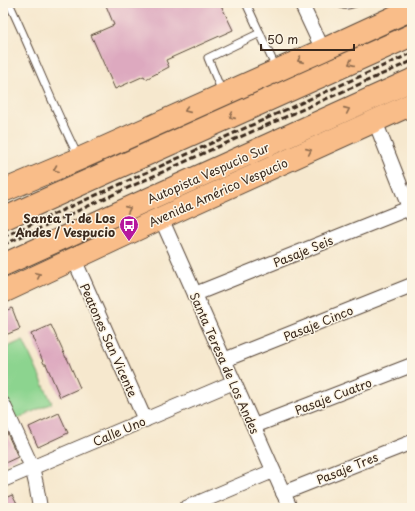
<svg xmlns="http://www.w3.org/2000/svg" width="415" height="511" viewBox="0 0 415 511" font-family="'Playpen Sans',sans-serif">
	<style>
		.green { fill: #8cd48f; stroke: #647f56 }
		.building { fill: #dda9bf }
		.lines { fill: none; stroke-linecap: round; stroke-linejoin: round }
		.service-casing { stroke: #574638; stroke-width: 9 }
		.minor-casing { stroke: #574638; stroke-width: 16 }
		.primary-casing { stroke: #574638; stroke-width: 24 }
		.motorway-casing { stroke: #574638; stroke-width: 24 }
		.service { stroke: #fff; stroke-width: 7 }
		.minor { stroke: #fff; stroke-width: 14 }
		.primary { stroke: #f9bd89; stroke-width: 22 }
		.motorway { stroke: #f9bd89; stroke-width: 22 }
		.rail { stroke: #3b2a1e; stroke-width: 3; stroke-dasharray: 6 3; stroke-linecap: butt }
		.oneway { stroke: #906c4e }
		.labels { text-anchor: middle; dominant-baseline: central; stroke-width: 3; stroke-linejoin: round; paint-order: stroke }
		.street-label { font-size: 12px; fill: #3b2a1e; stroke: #fcf5e5 }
		.poi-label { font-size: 12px; font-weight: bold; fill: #3b2a1e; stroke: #fcf5e5; text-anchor: end }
	</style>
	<rect width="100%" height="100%" fill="#fcf5e5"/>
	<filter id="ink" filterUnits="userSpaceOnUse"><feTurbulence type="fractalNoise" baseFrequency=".025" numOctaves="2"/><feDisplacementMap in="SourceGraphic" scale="8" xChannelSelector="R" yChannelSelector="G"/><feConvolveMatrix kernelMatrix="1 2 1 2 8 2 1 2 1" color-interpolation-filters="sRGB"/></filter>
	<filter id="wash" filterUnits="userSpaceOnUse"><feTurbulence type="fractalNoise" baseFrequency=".012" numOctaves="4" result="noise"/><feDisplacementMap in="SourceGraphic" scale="16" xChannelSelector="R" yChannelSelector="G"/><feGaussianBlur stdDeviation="0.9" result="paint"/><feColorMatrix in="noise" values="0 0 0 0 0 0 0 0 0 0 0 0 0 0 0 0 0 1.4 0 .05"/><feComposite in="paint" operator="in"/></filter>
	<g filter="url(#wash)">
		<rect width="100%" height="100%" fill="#f6e8ce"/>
		<path class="green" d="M23,340L52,403L3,425V349Z"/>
		<g id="blocks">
			<g class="building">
				<path d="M105,3H220L233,30L166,60L169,67L146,79L144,76L115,89L91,35L114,25Z"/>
				<path d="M12,308L20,329L3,336V312Z"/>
				<path d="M51,325L66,358H67L80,388L60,397L46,364H44L31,334Z"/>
				<path d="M59,413L68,433L38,447L29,427Z"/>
				<path d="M3,424L18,457L3,464Z"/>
				<path d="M12,495L19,508H3V499Z"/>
			</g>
		</g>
	</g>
	<g filter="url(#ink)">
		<use href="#blocks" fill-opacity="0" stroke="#574638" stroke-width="1"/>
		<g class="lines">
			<defs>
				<g id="service">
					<path d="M9,3C33,54 53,106 78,156"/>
					<path d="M246,3L276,68"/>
					<path d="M339,3C344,7 350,5 355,3"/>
					<path d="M222,92L208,58L260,33"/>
				</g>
				<g id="minor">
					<path d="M301,3L323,50"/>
					<path d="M375,121L412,215"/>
					<path d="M161,218L290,508"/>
					<path d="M74,259L145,420"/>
					<path d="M195,294L412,207"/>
					<path d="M224,360L412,285"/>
					<path d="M3,404L32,467L36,484L40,508"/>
					<path d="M254,426L412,365"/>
					<path d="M3,480L234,382"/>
					<path d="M283,493L412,442"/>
					<path d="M186,508L273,471"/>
				</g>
				<g id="primary">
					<path d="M3,191L79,159L323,50L412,9"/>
					<path d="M3,292L161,218L412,104"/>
				</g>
				<g id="motorway">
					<path d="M3,219L412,35"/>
					<path d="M3,265L412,80"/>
				</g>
			</defs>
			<use href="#service" class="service-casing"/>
			<use href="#minor" class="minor-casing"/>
			<use href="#primary" class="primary-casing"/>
			<use href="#motorway" class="motorway-casing"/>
			<use href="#service" class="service"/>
			<use href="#minor" class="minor"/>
			<use href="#primary" class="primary"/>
			<use href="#motorway" class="motorway"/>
			<g class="rail">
				<path d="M3,237L412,53"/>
				<path d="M3,245L206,152L412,61"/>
			</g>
		</g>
		<defs><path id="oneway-chevron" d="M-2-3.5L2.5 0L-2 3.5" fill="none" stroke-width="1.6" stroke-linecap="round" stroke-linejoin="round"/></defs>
		<g class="oneway">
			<use href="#oneway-chevron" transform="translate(300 60) rotate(156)"/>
			<use href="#oneway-chevron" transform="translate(351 63) rotate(156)"/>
			<use href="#oneway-chevron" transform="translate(187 110) rotate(156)"/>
			<use href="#oneway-chevron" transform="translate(347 110) rotate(-24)"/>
			<use href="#oneway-chevron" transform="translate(232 116) rotate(156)"/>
			<use href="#oneway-chevron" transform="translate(309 151) rotate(-24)"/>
			<use href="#oneway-chevron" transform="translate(56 169) rotate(158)"/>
			<use href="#oneway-chevron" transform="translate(128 209) rotate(-24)"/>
			<use href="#oneway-chevron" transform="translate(38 275) rotate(-25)"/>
		</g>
	</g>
	<defs>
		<symbol id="bus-pin" viewBox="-11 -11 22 30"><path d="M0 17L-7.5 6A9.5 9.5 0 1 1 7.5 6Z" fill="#b5179e" stroke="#fcf5e5"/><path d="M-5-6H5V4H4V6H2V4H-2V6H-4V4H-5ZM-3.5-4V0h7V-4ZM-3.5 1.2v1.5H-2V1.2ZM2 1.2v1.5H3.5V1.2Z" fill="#fff"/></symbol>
	</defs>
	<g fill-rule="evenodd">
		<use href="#bus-pin" x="118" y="214" width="22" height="30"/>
	</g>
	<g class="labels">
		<g class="street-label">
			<text transform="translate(208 173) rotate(-24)">Autopista Vespucio Sur</text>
			<text transform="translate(218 192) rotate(-24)">Avenida Américo Vespucio</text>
			<text transform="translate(303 251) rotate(-22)">Pasaje Seis</text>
			<text transform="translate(318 323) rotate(-22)">Pasaje Cinco</text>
			<text transform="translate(109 340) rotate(66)">Peatones San Vicente</text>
			<text transform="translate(225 363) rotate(66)">Santa Teresa de Los Andes</text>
			<text transform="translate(333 396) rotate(-21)">Pasaje Cuatro</text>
			<text transform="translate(119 431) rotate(-23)">Calle Uno</text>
			<text transform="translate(347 468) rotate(-22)">Pasaje Tres</text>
		</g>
		<g class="poi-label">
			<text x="115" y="218">Santa T. de Los<tspan x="115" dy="14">Andes / Vespucio</tspan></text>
		</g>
	</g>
	<rect width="415" height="511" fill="none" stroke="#fcf5e5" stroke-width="16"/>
	<path d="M261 44v6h93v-6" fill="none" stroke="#3b2a1e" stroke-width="2"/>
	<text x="267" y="44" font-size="12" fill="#3b2a1e" stroke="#fcf5e5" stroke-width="3" paint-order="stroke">50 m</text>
</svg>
